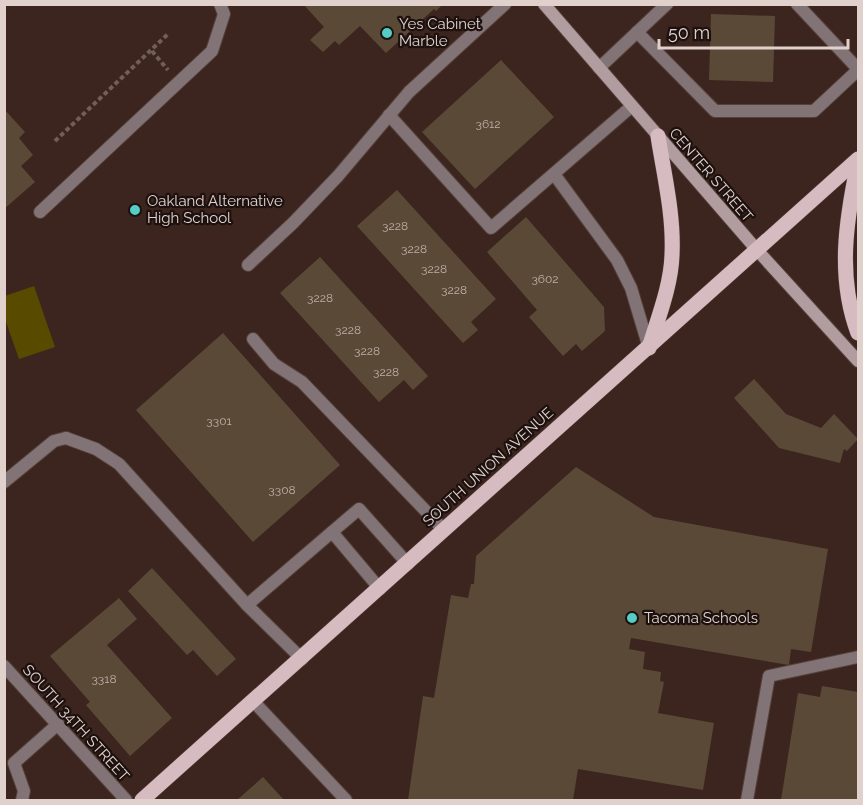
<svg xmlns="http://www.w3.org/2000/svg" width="863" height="805" viewBox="0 0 863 805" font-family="Raleway,sans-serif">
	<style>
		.green { fill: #584b00 }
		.building { fill: #5b4937 }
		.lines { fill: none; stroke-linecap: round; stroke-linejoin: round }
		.lane-casing { stroke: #56413a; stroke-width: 14 }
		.street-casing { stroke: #56413a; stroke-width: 14 }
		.secondary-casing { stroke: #56413a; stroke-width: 14 }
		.primary-casing { stroke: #56413a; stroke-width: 16 }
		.path { stroke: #725e58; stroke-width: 4; stroke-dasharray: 4.5 3; stroke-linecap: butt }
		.lane { stroke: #817376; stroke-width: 12 }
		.street { stroke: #817376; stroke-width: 12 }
		.secondary { stroke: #b19ca0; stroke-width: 12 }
		.primary { stroke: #d6bbc0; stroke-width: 15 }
		.poi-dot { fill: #54cdc7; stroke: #1c110e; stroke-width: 2 }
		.labels { text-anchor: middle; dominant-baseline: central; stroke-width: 4.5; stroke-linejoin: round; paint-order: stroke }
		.number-label { font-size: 12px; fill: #c0afa8 }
		.poi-label { font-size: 15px; fill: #e1d1cd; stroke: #1c110e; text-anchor: start }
		.street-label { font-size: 15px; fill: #e1d1cd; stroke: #1c110e }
	</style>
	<rect width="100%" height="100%" fill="#3c251e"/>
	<path class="green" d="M34,286L55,347L19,359L5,319V296Z"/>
	<g class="building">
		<path d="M303,4H443L436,11L434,9L386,53L360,26L339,45L335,41L323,52L310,40L324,27Z"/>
		<path d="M711,14L775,16L773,82L709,80Z"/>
		<path d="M501,60L554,117L475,189L422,132Z"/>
		<path d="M4,109L25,132L19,138L33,155L21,166L35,182L4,209Z"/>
		<path d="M397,190L496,299L471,322L478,330L463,343L357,226Z"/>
		<path d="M526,217L604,307L605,331L582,351L576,344L563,356L529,317L537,310L487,252Z"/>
		<path d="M320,257L428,376L413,390L404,380L379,402L280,293Z"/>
		<path d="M223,333L340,465L253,542L136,410Z"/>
		<path d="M754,379L786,414L821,428L834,414L858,439L847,451L844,449L840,463L779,448L734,398Z"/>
		<path d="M576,467L654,517L828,549L811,652L791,649L789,665L631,638L629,649L645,652L643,669L661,672L660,681L664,682L658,713L714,723L703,790L578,769L573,800H408L423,696L434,698L451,595L468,598L471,584H474L476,556Z"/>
		<path d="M152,568L236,659L217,676L193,650L187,655L128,591Z"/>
		<path d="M119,598L137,619L107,645L172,718L130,756L86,705L90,702L50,656Z"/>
		<path d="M822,686L858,692V800H781L798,693L820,697Z"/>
		<path d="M263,777L284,800H237Z"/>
	</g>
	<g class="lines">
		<defs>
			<g id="lane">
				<path d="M797,4L858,69"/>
				<path d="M637,32L715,111H814L858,70"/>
				<path d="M599,68L667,4"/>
				<path d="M389,115L491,228L632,106"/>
				<path d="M554,174L617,260L631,288L649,348"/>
				<path d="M40,212L212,51L224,14L220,4"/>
				<path d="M253,339L274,364L302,382L444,530"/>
				<path d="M66,438L96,449L119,464L247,605"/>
				<path d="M332,532L359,509L408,564"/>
				<path d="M302,659L247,605L332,532L380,589"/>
				<path d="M254,702L346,800"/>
				<path d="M22,800L24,791L14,763L58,724"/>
				<path d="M747,800L769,676L858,657"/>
			</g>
			<g id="street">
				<path d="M248,265L293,223L338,176L409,92L505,4"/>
				<path d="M4,482L54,441L66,438"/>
				<path d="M4,666L126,800"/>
			</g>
			<path id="secondary" d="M544,4L757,250L858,361"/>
			<g id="primary">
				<path d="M858,163C846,220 837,277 858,333"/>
				<path d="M649,348C658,318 671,286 672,255C674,215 664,175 658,136"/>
				<path d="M142,800L858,159"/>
			</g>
		</defs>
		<use href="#lane" class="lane-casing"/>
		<use href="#street" class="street-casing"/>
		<use href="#secondary" class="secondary-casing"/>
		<use href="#primary" class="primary-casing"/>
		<g class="path">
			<path d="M152,51L168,70"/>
			<path d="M55,141L169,33"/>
		</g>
		<use href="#lane" class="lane"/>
		<use href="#street" class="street"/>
		<use href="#secondary" class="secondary"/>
		<use href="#primary" class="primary"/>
	</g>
	<g class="poi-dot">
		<circle cx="387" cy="33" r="6"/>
		<circle cx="135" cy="210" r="6"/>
		<circle cx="632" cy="618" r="6"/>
	</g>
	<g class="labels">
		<g class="number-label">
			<text x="488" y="124">3612</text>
			<text x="395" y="226">3228</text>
			<text x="414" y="249">3228</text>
			<text x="434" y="269">3228</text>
			<text x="545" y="279">3602</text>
			<text x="454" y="290">3228</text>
			<text x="320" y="298">3228</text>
			<text x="348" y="330">3228</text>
			<text x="367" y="351">3228</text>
			<text x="386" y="372">3228</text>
			<text x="219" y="421">3301</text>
			<text x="282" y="490">3308</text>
			<text x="104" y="679">3318</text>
		</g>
		<g class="poi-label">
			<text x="399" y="24">Yes Cabinet<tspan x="399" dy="17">Marble</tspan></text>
			<text x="147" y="201">Oakland Alternative<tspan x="147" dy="17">High School</tspan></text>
			<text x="644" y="618">Tacoma Schools</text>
		</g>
		<g class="street-label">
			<text transform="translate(711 175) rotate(49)">CENTER STREET</text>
			<text transform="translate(488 467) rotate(-42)">SOUTH UNION AVENUE</text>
			<text transform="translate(76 723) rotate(48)">SOUTH 34TH STREET</text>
		</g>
	</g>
	<rect width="863" height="805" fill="none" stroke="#e1d1cd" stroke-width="12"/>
	<path d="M659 39v9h189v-9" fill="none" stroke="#e1d1cd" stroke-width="3"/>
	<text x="668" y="39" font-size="18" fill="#e1d1cd" stroke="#1c110e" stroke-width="4.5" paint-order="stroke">50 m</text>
</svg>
